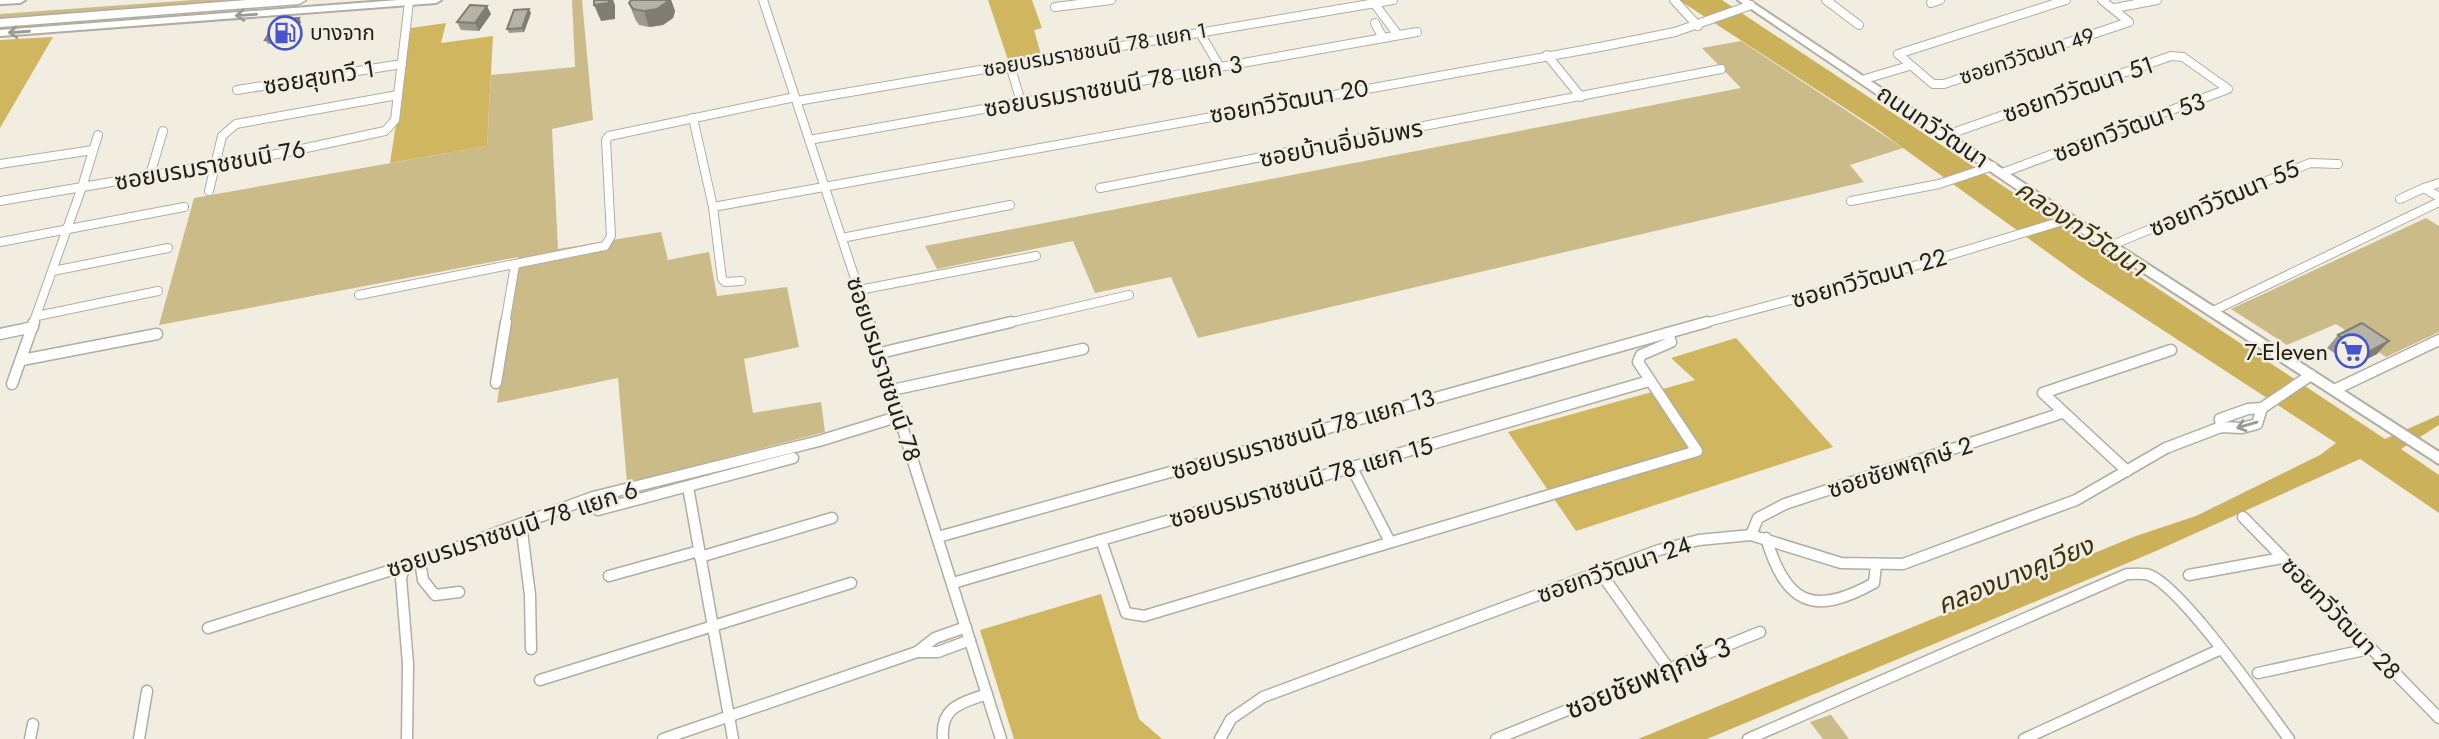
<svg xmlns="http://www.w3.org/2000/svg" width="2439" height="739" viewBox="0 0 2439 739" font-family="Jost,'Noto Sans Thai',sans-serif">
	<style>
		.green { fill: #cabb89 }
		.forest { fill: #d0b65f }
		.water { fill: #cbb15a }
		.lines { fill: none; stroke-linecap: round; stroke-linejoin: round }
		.street-far1-casing { stroke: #b0ada1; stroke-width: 10 }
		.street-casing { stroke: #b0ada1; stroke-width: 13 }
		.secondary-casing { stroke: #b0ada1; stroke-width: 4 }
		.highway-casing { stroke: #b0ada1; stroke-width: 3 }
		.street-far1 { stroke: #fff; stroke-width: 8 }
		.street { stroke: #fff; stroke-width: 10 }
		.secondary { fill: #fff; fill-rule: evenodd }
		.highway { fill: #fff; fill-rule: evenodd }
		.wall { fill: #9c998f }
		.shaded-wall { fill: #7f7d74 }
		.building { fill: #b5b2a6; stroke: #7f7d74; stroke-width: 2 }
		.oneway { stroke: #9a9997 }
		.labels { text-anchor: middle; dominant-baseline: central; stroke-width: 5; stroke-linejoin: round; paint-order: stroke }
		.far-poi-label { font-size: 21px; fill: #1e1d18; stroke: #f1ede1; text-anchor: start }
		.far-street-label { font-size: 21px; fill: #1e1d18; stroke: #f1ede1 }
		.street-label { font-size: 24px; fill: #1e1d18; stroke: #f1ede1 }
		.poi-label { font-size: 24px; fill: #1e1d18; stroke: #f1ede1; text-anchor: end }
		.water-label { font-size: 26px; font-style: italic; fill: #3d320b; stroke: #f1ede1 }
		.near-street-label { font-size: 28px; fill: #1e1d18; stroke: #f1ede1 }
	</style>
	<rect width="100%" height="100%" fill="#f1ede1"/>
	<g class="green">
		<path d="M193,0H268L0,20V14Z"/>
		<path d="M572,0H582L593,120L552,129L558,249L661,232L668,260L709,252L717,296L787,287L799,347L744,359L753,413L821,402L825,432L627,483L618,378L497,403L518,257L159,325L194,198L487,146L491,75L575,67Z"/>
		<path d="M1741,41L1903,148L1850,165L1864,182L1198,338L1171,277L1095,293L1073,241L937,269L925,246L1741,88L1702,48Z"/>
		<path d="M2426,218L2439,226V332L2386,357L2336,324L2287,345L2231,309Z"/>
		<path d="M1830,715H1831L1849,739H1823L1810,722Z"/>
	</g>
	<g class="forest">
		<path d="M988,0H1032L1042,28L1034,30L1041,55L1008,60Z"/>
		<path d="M446,23L441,43L493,36L487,146L390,163L411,28Z"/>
		<path d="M53,37L0,128V40Z"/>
		<path d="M1736,338L1833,447L1576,531L1508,432L1695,380L1671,358Z"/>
		<path d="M1101,594L1139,719L1162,739H1014L980,630Z"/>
	</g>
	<path class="water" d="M1679,0H1722L2385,439L2439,415V425L2401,449L2439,475V513L2360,459L2156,551L1707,739H1638L2136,536L2196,516L2320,455L2336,443L2083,278L1874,127Z"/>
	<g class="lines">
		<defs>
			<g id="street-far1">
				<path d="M763,0L870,324"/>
				<path d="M1674,0L1698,26"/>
				<path d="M1826,0L1859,25"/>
				<path d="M2066,0L1898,54L1933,84H1944L2129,22L2102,0"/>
				<path d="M1374,3L1398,35"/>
				<path d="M1931,3L1940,0"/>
				<path d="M1055,7L1111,0"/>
				<path d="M2115,8L2157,0"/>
				<path d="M1375,23L1383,38"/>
				<path d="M1200,33L1220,67"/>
				<path d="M1547,55L1581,97"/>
				<path d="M1010,65L1021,102"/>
				<path d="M1865,79L1909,66"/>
				<path d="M237,90L402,64"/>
				<path d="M797,101L1393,0"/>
				<path d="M693,118L713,207L722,279L725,282L741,281"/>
				<path d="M1947,135L2171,56L2183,57L2228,89L2002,173"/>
				<path d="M809,140L1417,32"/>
				<path d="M0,164L93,150"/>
				<path d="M150,175L163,131"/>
				<path d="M2439,183L2424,188L2439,197"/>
				<path d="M1100,188L1721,69"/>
				<path d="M209,191L222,136L236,124L398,95"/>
				<path d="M2400,199L2424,188"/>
				<path d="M0,201L82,187L98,135"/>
				<path d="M1851,201L1939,184L1993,166"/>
				<path d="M713,207L1600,47L1675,32L1751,5"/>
				<path d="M842,238L1010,205"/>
				<path d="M0,242L184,207"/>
				<path d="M2112,245L2310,163L2338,164"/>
				<path d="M53,271L168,248"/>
				<path d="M859,290L1036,256"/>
				<path d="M359,295L605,246L611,236L606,140L609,136L795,97"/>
				<path d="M2213,311L2439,202"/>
				<path d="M37,316L158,291"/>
				<path d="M33,324L82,187L283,153L385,131L395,120L409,2"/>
				<path d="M505,324L515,265"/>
				<path d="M1004,324L1129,295"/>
				<path d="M1701,324L1894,272L2069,219"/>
			</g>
			<g id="street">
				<path d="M869,322L1001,739"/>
				<path d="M0,334L33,327"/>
				<path d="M880,353L1011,322"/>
				<path d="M22,360L157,334"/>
				<path d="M496,383L506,322"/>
				<path d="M12,384L34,322"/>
				<path d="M892,390L1083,349"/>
				<path d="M2334,390L2439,340"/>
				<path d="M2221,427L2220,419L2248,409L2262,408L2311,375"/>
				<path d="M1352,468L1390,542"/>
				<path d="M2127,471L2043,393L2171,350"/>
				<path d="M688,487L733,739"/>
				<path d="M598,510L793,458"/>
				<path d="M2243,517L2439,718"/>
				<path d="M521,524L530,595L531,649"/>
				<path d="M1751,535L1758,518L1785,504L2062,413"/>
				<path d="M938,537L1707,322"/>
				<path d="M1766,538C1786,604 1813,617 1874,583L1876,565"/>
				<path d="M1101,540L1126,613L1144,616L1697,451L1638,362L1641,355L1671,342L1668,333"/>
				<path d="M700,557L832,518"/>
				<path d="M420,561L423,580L435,595L459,592"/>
				<path d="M405,566L401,578L408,664L407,739"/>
				<path d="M1600,572L1669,669"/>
				<path d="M2189,575L2282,558"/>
				<path d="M609,576L699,551"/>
				<path d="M953,583L1649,381"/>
				<path d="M208,628L420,561L593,497L819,441L900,416"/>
				<path d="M917,652H938L970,640"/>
				<path d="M2258,673L2369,649"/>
				<path d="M540,680L851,583"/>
				<path d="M30,739L33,724"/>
				<path d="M139,739L147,691"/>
				<path d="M663,739L917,652L935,638L966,627"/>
				<path d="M943,739C940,707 961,703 987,694"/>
				<path d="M1220,739L1231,719L1263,697L1659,550L1699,540L1751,535L1841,563L1903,564L2076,500L2166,448L2221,427L2242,428L2257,424L2262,408"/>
				<path d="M1496,739L1760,632"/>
				<path d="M1748,739L2127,574C2133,574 2143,573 2149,575C2181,586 2265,707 2289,739"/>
				<path d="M2024,739L2221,649"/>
			</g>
			<g id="secondary">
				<path d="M0,0H25L20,3L0,4Z"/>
				<path d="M399,0H441L436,3L0,36V30Z"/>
				<path d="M1738,0H1749L2073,216L2439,452V464L2065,222Z"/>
			</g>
			<path id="highway" d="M247,0H306L299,4L0,27V19Z"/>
		</defs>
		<use href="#street-far1" class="street-far1-casing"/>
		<use href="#street" class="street-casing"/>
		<use href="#secondary" class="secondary-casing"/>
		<use href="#highway" class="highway-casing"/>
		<use href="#street-far1" class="street-far1"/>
		<use href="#street" class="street"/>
		<use href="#secondary" class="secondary"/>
		<use href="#highway" class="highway"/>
	</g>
	<g class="wall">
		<path d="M631,0H671L675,11L673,18L663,25L649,27L639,25L635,19L629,3Z"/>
		<path d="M531,13L524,32L509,33L507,29Z"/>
		<path d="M491,14L479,31L461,30L457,22Z"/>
		<path d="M301,22L290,42L268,44L265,40Z"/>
		<path d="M2338,335L2377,354L2353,366L2327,348Z"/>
	</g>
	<g class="shaded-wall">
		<path d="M609,0H613L615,5V19L601,21L594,5Z"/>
		<path d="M668,0H671L675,11L673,18L663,25L649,27L644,11Z"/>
		<path d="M487,6L491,14L479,31L475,23Z"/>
		<path d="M529,9L531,13L524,32L522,28Z"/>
		<path d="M299,18L301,22L290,42L288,38Z"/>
		<path d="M2389,341L2377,354L2353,366L2365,354Z"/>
	</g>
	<g class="building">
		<path d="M594,0H609V3L594,5Z"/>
		<path d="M631,0H668L667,2L657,9L644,11L633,9L629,3Z"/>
		<path d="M470,5L487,6L475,23L457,22Z"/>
		<path d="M529,9L522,28L507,29L514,10Z"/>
		<path d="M299,18L288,38L265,40L277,20Z"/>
		<path d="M2362,323L2389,341L2365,354L2338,335Z"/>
	</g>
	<defs><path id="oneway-shaft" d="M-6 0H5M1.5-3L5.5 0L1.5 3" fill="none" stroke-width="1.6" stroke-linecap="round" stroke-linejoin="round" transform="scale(1.75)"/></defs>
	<g class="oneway">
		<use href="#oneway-shaft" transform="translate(246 15) rotate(176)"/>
		<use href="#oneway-shaft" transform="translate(19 32) rotate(176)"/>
		<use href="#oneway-shaft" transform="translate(2247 425) rotate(164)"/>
	</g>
	<defs>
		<symbol id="fuel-ring" viewBox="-11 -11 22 22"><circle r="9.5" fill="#f1ede1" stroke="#4656ca" stroke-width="1.5"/><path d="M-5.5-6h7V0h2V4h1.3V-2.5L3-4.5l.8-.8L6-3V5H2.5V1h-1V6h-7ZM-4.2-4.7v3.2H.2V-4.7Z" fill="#4656ca"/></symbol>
		<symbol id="supermarket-ring" viewBox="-11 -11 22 22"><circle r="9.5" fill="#f1ede1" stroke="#4656ca" stroke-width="1.5"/><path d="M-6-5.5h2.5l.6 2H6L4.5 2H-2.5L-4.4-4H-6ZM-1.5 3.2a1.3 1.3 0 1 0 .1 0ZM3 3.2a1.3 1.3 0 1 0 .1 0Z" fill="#4656ca"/></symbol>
	</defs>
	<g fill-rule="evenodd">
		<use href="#fuel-ring" x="266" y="14" width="38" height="38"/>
		<use href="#supermarket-ring" x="2333" y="332" width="38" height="38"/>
	</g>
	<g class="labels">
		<g class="far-poi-label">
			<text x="310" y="33">บางจาก</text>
		</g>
		<g class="far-street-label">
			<text transform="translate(1095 50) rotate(-10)">ซอยบรมราชชนนี 78 แยก 1</text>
			<text transform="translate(2027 56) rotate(-18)">ซอยทวีวัฒนา 49</text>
		</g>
		<g class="street-label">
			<text transform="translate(319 77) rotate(-9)">ซอยสุขทวี 1</text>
			<text transform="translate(1113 86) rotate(-10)">ซอยบรมราชชนนี 78 แยก 3</text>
			<text transform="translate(2078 89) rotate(-19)">ซอยทวีวัฒนา 51</text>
			<text transform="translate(1289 101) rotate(-10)">ซอยทวีวัฒนา 20</text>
			<text transform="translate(1933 126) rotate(34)">ถนนทวีวัฒนา</text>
			<text transform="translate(2129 127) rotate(-20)">ซอยทวีวัฒนา 53</text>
			<text transform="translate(1341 143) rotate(-11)">ซอยบ้านอิ่มอัมพร</text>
			<text transform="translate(210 165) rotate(-10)">ซอยบรมราชชนนี 76</text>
			<text transform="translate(2224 198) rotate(-23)">ซอยทวีวัฒนา 55</text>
			<text transform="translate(1869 278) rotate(-16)">ซอยทวีวัฒนา 22</text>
			<text transform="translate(884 369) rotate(72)">ซอยบรมราชชนนี 78</text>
			<text transform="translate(1303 434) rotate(-16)">ซอยบรมราชชนนี 78 แยก 13</text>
			<text transform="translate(1900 467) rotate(-18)">ซอยชัยพฤกษ์ 2</text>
			<text transform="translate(1301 482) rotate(-16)">ซอยบรมราชชนนี 78 แยก 15</text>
			<text transform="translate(512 529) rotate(-18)">ซอยบรมราชชนนี 78 แยก 6</text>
			<text transform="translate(1614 569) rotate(-19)">ซอยทวีวัฒนา 24</text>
			<text transform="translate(2341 618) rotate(46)">ซอยทวีวัฒนา 28</text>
		</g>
		<g class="poi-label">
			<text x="2328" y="351">7-Eleven</text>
		</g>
		<g class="water-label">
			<text transform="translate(2081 228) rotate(34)">คลองทวีวัฒนา</text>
			<text transform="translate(2015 575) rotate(-22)">คลองบางคูเวียง</text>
		</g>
		<g class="near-street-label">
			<text transform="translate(1648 678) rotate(-22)">ซอยชัยพฤกษ์ 3</text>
		</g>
	</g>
</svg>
